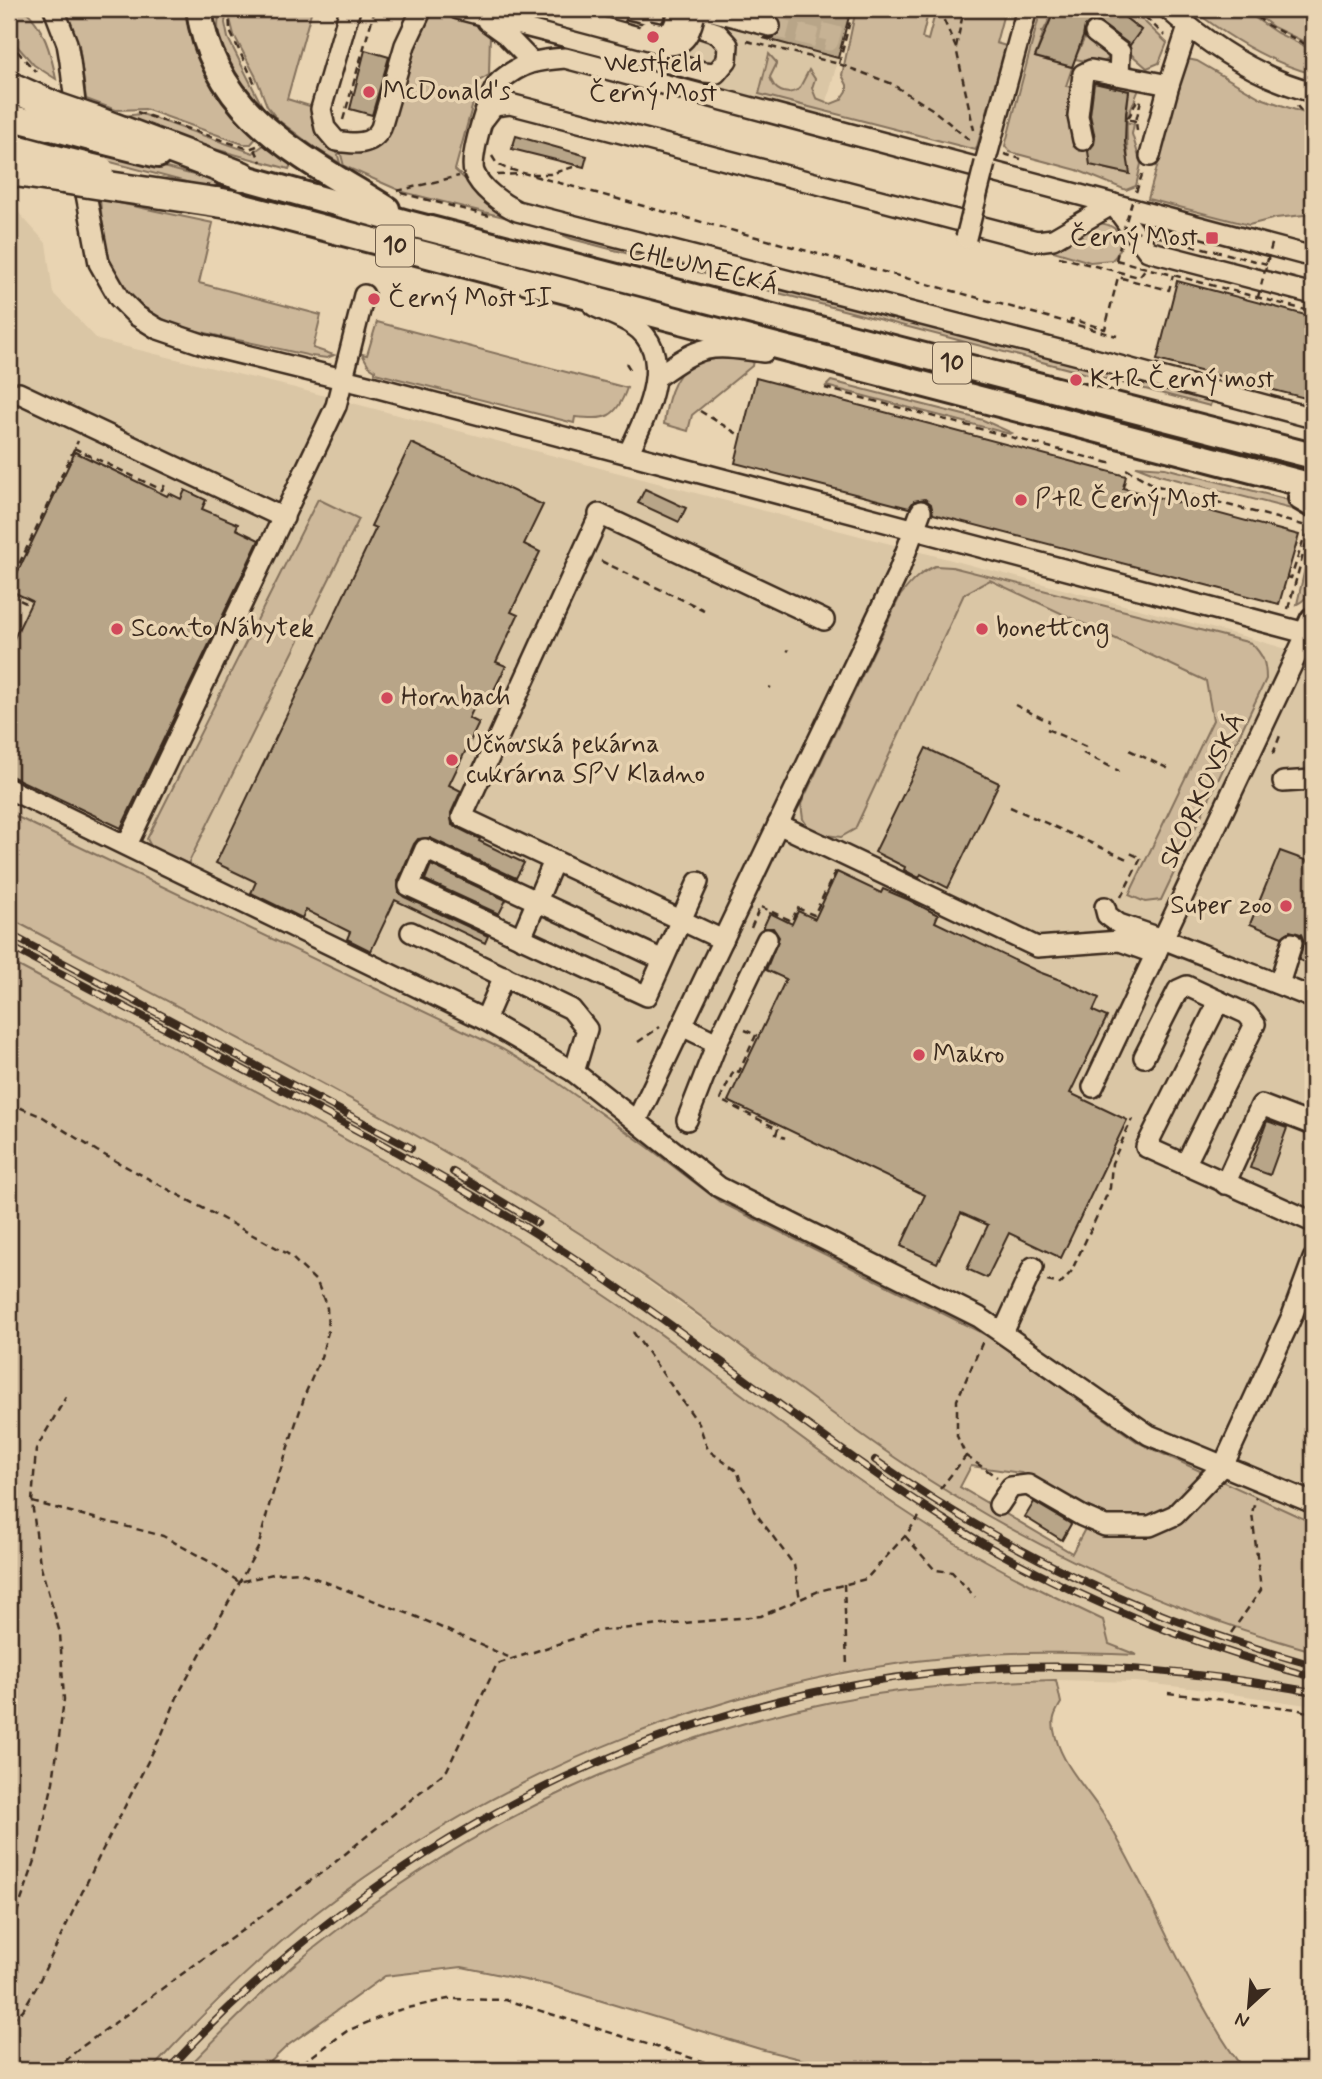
<svg xmlns="http://www.w3.org/2000/svg" width="1322" height="2079" viewBox="0 0 1322 2079" font-family="Mynerve,sans-serif">
	<style>
		.built { fill: #dac6a5 }
		.green { fill: #cdb89a; stroke: #84715c; stroke-width: 2; fill-rule: evenodd }
		.building { fill: #b8a588; stroke: #3b2a1e; stroke-width: 2 }
		.lines { fill: none; stroke-linecap: round; stroke-linejoin: round }
		.minor-tunnel { stroke: #c6b294; stroke-width: 19; stroke-dasharray: 19 10; stroke-linecap: butt }
		.minor-casing { stroke: #3b2a1e; stroke-width: 24 }
		.major-casing { stroke: #3b2a1e; stroke-width: 30 }
		.highway-casing { stroke: #3b2a1e; stroke-width: 33 }
		.path { stroke: #3b2a1e; stroke-width: 2.5; stroke-dasharray: 7 5; stroke-linecap: butt }
		.minor { stroke: #e9d4b2; stroke-width: 19 }
		.major { stroke: #e9d4b2; stroke-width: 24 }
		.highway { stroke: #e9d4b2; stroke-width: 28 }
		.rail-casing { stroke: #3b2a1e; stroke-width: 8 }
		.rail { stroke: #e9d4b2; stroke-width: 5; stroke-dasharray: 16; stroke-linecap: butt }
		.minor-bridge-casing { stroke: #3b2a1e; stroke-width: 24; stroke-linecap: butt }
		.major-bridge-casing { stroke: #3b2a1e; stroke-width: 30; stroke-linecap: butt }
		.highway-bridge-casing { stroke: #3b2a1e; stroke-width: 33; stroke-linecap: butt }
		.path-bridge { stroke: #3b2a1e; stroke-width: 2.5; stroke-dasharray: 7 5; stroke-linecap: butt }
		.minor-bridge { stroke: #e9d4b2; stroke-width: 19 }
		.major-bridge { stroke: #e9d4b2; stroke-width: 24 }
		.highway-bridge { stroke: #e9d4b2; stroke-width: 28 }
		.poi-dot { fill: #d1495b; stroke: #e9d4b2; stroke-width: 2.5 }
		.labels { text-anchor: middle; dominant-baseline: central; stroke-width: 7; stroke-linejoin: round; paint-order: stroke }
		.shield { fill: #e9d4b2; stroke: #6f5d4a; stroke-width: 2 }
		.shield-label { font-size: 24px; font-weight: bold; fill: #3b2a1e }
		.poi-label { font-size: 26px; fill: #3b2a1e; stroke: #e9d4b2; text-anchor: start }
		.street-label { font-size: 26px; fill: #3b2a1e; stroke: #e9d4b2 }
	</style>
	<rect width="100%" height="100%" fill="#e9d4b2"/>
	<filter id="ink" filterUnits="userSpaceOnUse"><feTurbulence type="fractalNoise" baseFrequency=".0143" numOctaves="2"/><feDisplacementMap in="SourceGraphic" scale="14" xChannelSelector="R" yChannelSelector="G"/><feConvolveMatrix kernelMatrix="1 2 1 2 8 2 1 2 1" color-interpolation-filters="sRGB"/></filter>
	<g filter="url(#ink)">
		<g class="built">
			<path d="M406,9H851L823,117L535,37L485,28Z"/>
			<path d="M9,209L19,213L46,243L53,293L98,340L291,387L1246,637L1313,657V1523L1139,1443L990,1337L720,1202L648,1147L548,1076L502,1049L9,813Z"/>
			<path d="M9,918L333,1089L494,1179L594,1243L898,1460L976,1509L1038,1543L1156,1599L1236,1628L1313,1651V1706L1198,1689L1136,1682L1056,1680L978,1682L838,1701L787,1712L671,1747L543,1802L479,1836L405,1881L332,1933L276,1980L185,2070H151L259,1961L316,1913L391,1861L466,1814L531,1779L599,1748L663,1723L781,1687L907,1663L976,1655L1056,1652L1134,1654L1109,1644L1019,1579L958,1545L878,1492L575,1275L475,1212L315,1123L9,961Z"/>
		</g>
		<g class="green">
			<path d="M9,9H24C44,27 51,53 56,79L34,65L9,37Z"/>
			<path d="M64,9H188C194,61 219,103 257,137L251,144H243L145,109L116,110L86,99L79,45Z"/>
			<path d="M220,9H227L225,23L228,38L267,116C240,86 210,52 220,9Z"/>
			<path d="M232,9H312L287,99L313,107C308,127 320,135 335,145L340,163L314,147L278,120L267,106L256,77L234,35L230,19Z"/>
			<path d="M434,9L471,17L490,33L489,75L479,81L455,170L501,212L1212,399L1210,406L572,239L544,227L403,192L344,166L339,147L363,149L402,71L411,63L424,15Z"/>
			<path d="M856,9H929L922,38L928,40L936,10L931,9H1005L996,43L1006,46L976,150L759,94L769,54L777,63L770,77C774,91 786,97 799,89L809,70L815,79L812,88L816,98L831,104L841,100L847,91V85L842,75Z"/>
			<path d="M1041,9H1055L1044,30L1041,32L1043,34L1035,57L1071,67L1094,18L1129,45L1141,30L1114,9H1131L1167,43L1159,63L1147,68L1093,21L1086,35L1107,51L1108,59L1101,64L1075,59L1066,86L1086,90L1095,78L1139,89L1126,122L1134,124L1132,134L1141,164L1136,186L1126,190L1077,170L1010,152L1005,146ZM1093,83L1129,91C1125,120 1127,146 1129,174L1090,165L1087,126Z"/>
			<path d="M1192,9H1242L1277,33L1313,50V74C1268,62 1228,37 1192,9Z"/>
			<path d="M1250,9H1313V46L1273,27Z"/>
			<path d="M1187,59L1197,61L1261,98L1313,116V214L1276,218L1249,225L1148,199Z"/>
			<path d="M142,114L253,153L265,144L291,164L289,169L215,149L111,117Z"/>
			<path d="M97,150L282,198L287,203L281,207L99,159Z"/>
			<path d="M100,199L213,223L199,283L321,315L313,348L334,355L327,358L311,356C285,350 259,344 232,339C183,328 136,320 113,268C103,246 102,222 100,199Z"/>
			<path d="M1095,223C1119,223 1131,241 1112,260L1090,262L1050,250Z"/>
			<path d="M419,237L984,383L982,388L419,241Z"/>
			<path d="M377,322L627,388C616,419 606,420 575,417L574,423L375,373V370L369,366L362,354L367,355Z"/>
			<path d="M712,355L753,360L752,366L692,415L688,431L664,424C666,404 673,375 691,364C697,360 705,358 712,355Z"/>
			<path d="M831,381L983,420L1012,433L1010,434L826,386Z"/>
			<path d="M1061,403L1313,467V476L1060,408Z"/>
			<path d="M1136,466L1165,468L1300,503L1307,513L1159,475Z"/>
			<path d="M318,499L359,519L188,864L152,848L147,839Z"/>
			<path d="M1313,533C1313,554 1321,594 1297,604Z"/>
			<path d="M935,566L952,567L1251,643C1263,655 1266,662 1266,679L1161,900L1145,902L1129,895L1213,720L1206,681L990,580L964,594L855,829L841,837L826,835L808,827L803,819L801,804L900,596C911,582 919,573 935,566Z"/>
			<path d="M9,813L502,1049L548,1076L648,1147L720,1202L990,1337L1139,1443L1313,1523V1651C1165,1610 1025,1546 897,1459C793,1388 696,1308 590,1240C403,1120 204,1021 9,918ZM971,1466L1021,1473L1094,1512L1072,1553L960,1487Z"/>
			<path d="M9,961C198,1061 391,1157 571,1273C704,1358 824,1465 960,1546C1006,1573 1054,1597 1103,1620L1109,1644L1137,1655C1084,1653 1030,1651 976,1655C738,1673 505,1768 316,1913C256,1960 202,2014 151,2070H9Z"/>
			<path d="M1056,1680L1061,1703C1053,1716 1051,1722 1056,1738C1064,1767 1087,1789 1103,1814C1154,1897 1186,1992 1244,2070H843L760,2049L549,1985L462,1967L385,1976L287,2046L262,2070H185C232,2022 279,1974 332,1934C478,1820 654,1737 836,1701C908,1687 983,1682 1056,1680Z"/>
		</g>
		<g class="building">
			<path d="M752,9H851L838,58L763,38H773L778,35L782,28V22L774,14Z"/>
			<path d="M1055,9H1114L1141,30L1130,45L1094,18L1085,26L1083,37L1072,67L1035,57Z"/>
			<path d="M365,50L389,57L372,115L350,109Z"/>
			<path d="M1094,83L1129,91L1126,113L1125,142L1130,174L1090,165L1088,151L1094,144L1095,138L1090,115Z"/>
			<path d="M516,136L587,156L584,167L512,149Z"/>
			<path d="M1177,281L1313,317V400L1157,360Z"/>
			<path d="M756,378L1126,476L1123,488L1299,535L1279,604L933,514L931,504L925,499L914,501L909,508L735,463Z"/>
			<path d="M411,443L543,505L524,544L540,552L511,612L518,615L496,662L506,666L489,700L480,695L469,718L479,723L449,785L461,791L451,813L452,825L480,839L479,841L524,863L516,878L430,838L418,839L414,844L398,881L399,893L404,897L488,936L485,943L395,900L371,951L347,939L350,932L306,910L302,918L251,893L256,882L216,863L376,528L371,526Z"/>
			<path d="M75,452L167,496L169,493L181,499L185,490L206,500L202,509L238,524L236,529L259,540L121,828L9,775V649L32,601L9,590Z"/>
			<path d="M645,489L686,508L679,522L638,503Z"/>
			<path d="M926,748L999,783L948,888L921,874L919,878L904,870L905,867L875,852Z"/>
			<path d="M1280,851L1313,863V966L1299,960L1304,941L1301,934L1290,931L1282,937L1250,924Z"/>
			<path d="M431,865L506,900L499,914L425,880Z"/>
			<path d="M837,872L881,893L883,889L909,900L938,915L935,922L1039,972L1063,981L1099,998L1093,1011L1107,1017L1070,1093L1127,1120L1061,1258L1009,1233L987,1278L967,1269L988,1225L961,1213L937,1263L901,1246L925,1195L728,1101L786,979L766,970L779,937L773,928H763L770,913L792,924L798,911L815,919Z"/>
			<path d="M1267,1121L1287,1128L1270,1175L1250,1168Z"/>
			<path d="M1034,1502L1071,1524L1062,1540L1025,1517Z"/>
		</g>
		<g class="lines">
			<g class="minor-tunnel">
				<path d="M616,16L666,30"/>
				<path d="M770,26L829,41L837,9"/>
			</g>
			<defs>
				<g id="minor">
					<path d="M54,9L67,43L70,61L86,194L99,263L119,298L137,316L158,329L205,345L367,385L1313,635"/>
					<path d="M350,9L321,109L325,128L336,141C354,144 372,146 381,128L405,45L422,9"/>
					<path d="M458,9L704,72L716,73L727,60L728,45L717,33L702,28"/>
					<path d="M589,9L616,16"/>
					<path d="M629,9L654,15"/>
					<path d="M705,9L770,26"/>
					<path d="M1168,9C1210,46 1258,78 1313,92"/>
					<path d="M487,21L505,34L531,61"/>
					<path d="M1095,33L1120,52L1119,75"/>
					<path d="M484,119L494,106L510,104L1037,241L1053,239L1113,204"/>
					<path d="M1083,140L1078,116L1083,74L1091,70L1169,85"/>
					<path d="M1150,156L1169,85L1188,27"/>
					<path d="M985,163L1027,9"/>
					<path d="M1113,204L1148,251L1313,294"/>
					<path d="M1313,257L565,58C538,60 523,62 501,80C489,90 469,157 474,172C480,188 502,204 517,211L1090,358L1313,418"/>
					<path d="M594,306C607,313 622,317 633,325C678,354 645,418 628,454"/>
					<path d="M658,376C704,343 709,345 764,352"/>
					<path d="M19,393L284,518"/>
					<path d="M599,514L824,620"/>
					<path d="M596,523L462,817L723,940"/>
					<path d="M1283,782L1312,780L1313,778"/>
					<path d="M9,789L485,1020L574,1072L719,1187L979,1317L1149,1435L1313,1503"/>
					<path d="M778,824L1037,947L1120,941L1156,954"/>
					<path d="M127,845L336,406L364,295"/>
					<path d="M1105,907L1107,915L1119,924L1163,939L1313,998"/>
					<path d="M411,932L571,1009L587,1029L574,1072"/>
					<path d="M521,938L554,861"/>
					<path d="M663,960L425,849L409,886L647,996L698,882"/>
					<path d="M1279,984L1292,943"/>
					<path d="M1219,1001L1146,1147L1313,1222"/>
					<path d="M485,1020L504,976"/>
					<path d="M682,1026L717,1043"/>
					<path d="M1144,1057L1178,990L1187,986L1247,1014L1255,1024L1185,1165"/>
					<path d="M1093,1087L1307,633"/>
					<path d="M637,1120L898,573L921,511"/>
					<path d="M687,1120L717,1043L767,939"/>
					<path d="M1225,1184L1261,1105L1313,1125"/>
					<path d="M1003,1333L1033,1267"/>
					<path d="M999,1505L1011,1487L1028,1485L1082,1516L1105,1526H1150L1175,1515L1224,1464L1292,1316L1313,1259"/>
				</g>
				<g id="major">
					<path d="M199,9C213,116 304,157 387,209"/>
					<path d="M9,117L56,129"/>
					<path d="M94,139L158,155"/>
					<path d="M9,145L64,160"/>
					<path d="M224,172L411,224L1313,456"/>
					<path d="M217,200L1313,486"/>
					<path d="M1301,498L1313,505"/>
					<path d="M1307,633L1313,620"/>
				</g>
				<g id="highway">
					<path d="M9,86L56,107"/>
					<path d="M94,120L242,176"/>
					<path d="M9,171L63,179"/>
					<path d="M102,185L235,205"/>
				</g>
			</defs>
			<use href="#minor" class="minor-casing"/>
			<use href="#major" class="major-casing"/>
			<use href="#highway" class="highway-casing"/>
			<g class="path">
				<path d="M229,9L230,31L256,86"/>
				<path d="M939,9L956,48L974,130"/>
				<path d="M1137,9L1165,36"/>
				<path d="M1248,9L1267,25L1313,48"/>
				<path d="M747,41L839,64L890,83L932,109L973,143"/>
				<path d="M9,42L36,72"/>
				<path d="M956,47L964,9"/>
				<path d="M839,64L853,9"/>
				<path d="M1297,106L1313,125"/>
				<path d="M137,112L249,149L257,146"/>
				<path d="M343,120L375,9"/>
				<path d="M1136,121L1126,119L1130,115L1138,98"/>
				<path d="M1137,131L1136,121L1142,96"/>
				<path d="M255,149L261,162"/>
				<path d="M1004,154L1021,159"/>
				<path d="M492,156L497,164L505,168L1117,336"/>
				<path d="M532,174H550L580,165"/>
				<path d="M497,175L522,174"/>
				<path d="M397,191L459,176"/>
				<path d="M1136,192L1143,172"/>
				<path d="M401,193L490,216"/>
				<path d="M1059,257L1139,277L1146,268"/>
				<path d="M1116,260L1120,245"/>
				<path d="M1070,323L1071,319L1105,329L1118,277L1169,290L1173,275"/>
				<path d="M626,363L631,371"/>
				<path d="M825,388L1113,464"/>
				<path d="M700,411L741,436"/>
				<path d="M74,448L162,490L166,483"/>
				<path d="M1126,469L1154,485L1310,527"/>
				<path d="M601,561L704,610"/>
				<path d="M1287,577L1291,578L1304,538L1308,535"/>
				<path d="M9,585L78,441"/>
				<path d="M9,595L26,603"/>
				<path d="M1288,609L1311,526"/>
				<path d="M787,650L789,651"/>
				<path d="M1306,673L1313,676"/>
				<path d="M769,687L771,688"/>
				<path d="M1015,705L1050,722"/>
				<path d="M1047,729L1086,747"/>
				<path d="M1129,750L1169,769"/>
				<path d="M1083,753L1119,771"/>
				<path d="M1273,754L1281,733"/>
				<path d="M1010,807L1127,859"/>
				<path d="M1121,897L1141,858L1130,853"/>
				<path d="M761,907L792,921L797,908L814,915L836,870"/>
				<path d="M751,928L760,907"/>
				<path d="M745,1030L756,1035L739,1072L734,1070L720,1100L778,1129L776,1134L785,1138"/>
				<path d="M638,1042L660,1027"/>
				<path d="M9,1103L43,1117L97,1151L288,1254L317,1282L327,1308L328,1332L321,1357L306,1392L270,1502L258,1548L178,1695L162,1734L102,1851L37,1986L23,2010L9,2022"/>
				<path d="M1047,1281L1060,1284L1071,1272L1110,1188L1112,1163L1132,1119"/>
				<path d="M633,1332L699,1424L708,1450L738,1472L742,1487L750,1497L754,1511L794,1565L800,1599"/>
				<path d="M966,1456L997,1477"/>
				<path d="M940,1489L966,1456L957,1436V1400L983,1341"/>
				<path d="M32,1502L163,1536L212,1563L239,1582L273,1574L299,1572L417,1617L513,1659"/>
				<path d="M905,1536L935,1570L952,1572L975,1597"/>
				<path d="M844,1584L847,1667"/>
				<path d="M1231,1633L1261,1590L1252,1513L1256,1497"/>
				<path d="M1168,1693L1296,1709L1313,1714"/>
				<path d="M9,1935L36,1858L53,1782L64,1700L60,1633L40,1564L32,1502L36,1449L66,1397"/>
				<path d="M56,2070L76,2051L328,1868L447,1770L497,1664L597,1631L761,1616L819,1591L866,1579L905,1536L919,1517"/>
				<path d="M293,2070L347,2031L395,2011L448,1999L506,2000L730,2070"/>
			</g>
			<use href="#minor" class="minor"/>
			<use href="#major" class="major"/>
			<use href="#highway" class="highway"/>
			<defs>
				<g id="rail">
					<path d="M9,934L411,1148"/>
					<path d="M9,946C95,992 182,1037 269,1083C376,1140 482,1197 583,1264C711,1349 829,1447 959,1529C1067,1596 1190,1644 1313,1677"/>
					<path d="M453,1172L537,1223"/>
					<path d="M875,1460C1008,1554 1156,1622 1313,1665"/>
					<path d="M168,2070C376,1843 669,1689 979,1669C1091,1661 1203,1672 1313,1692"/>
				</g>
			</defs>
			<use href="#rail" class="rail-casing"/>
			<use href="#rail" class="rail"/>
			<defs>
				<g id="minor-bridge">
					<path d="M533,9L668,45C686,45 690,32 694,17"/>
					<path d="M648,31L663,34L672,31L679,13"/>
					<path d="M966,238L985,163"/>
				</g>
				<g id="major-bridge">
					<path d="M56,129L94,139"/>
					<path d="M64,160L101,169"/>
				</g>
				<g id="highway-bridge">
					<path d="M56,107L94,120"/>
					<path d="M63,179L102,185"/>
				</g>
			</defs>
			<use href="#minor-bridge" class="minor-bridge-casing"/>
			<use href="#major-bridge" class="major-bridge-casing"/>
			<use href="#highway-bridge" class="highway-bridge-casing"/>
			<g class="path-bridge">
				<path d="M1132,202L1124,228L1267,264"/>
				<path d="M1116,260L1313,312"/>
				<path d="M1258,297L1273,240"/>
			</g>
			<use href="#minor-bridge" class="minor-bridge"/>
			<use href="#major-bridge" class="major-bridge"/>
			<use href="#highway-bridge" class="highway-bridge"/>
		</g>
	</g>
	<g class="poi-dot">
		<circle cx="653" cy="37" r="7"/>
		<circle cx="369" cy="92" r="7"/>
		<rect x="1205" y="231" width="14" height="14" rx="3.5"/>
		<circle cx="374" cy="299" r="7"/>
		<circle cx="1076" cy="380" r="7"/>
		<circle cx="1021" cy="500" r="7"/>
		<circle cx="117" cy="629" r="7"/>
		<circle cx="982" cy="629" r="7"/>
		<circle cx="387" cy="698" r="7"/>
		<circle cx="452" cy="760" r="7"/>
		<circle cx="1286" cy="906" r="7"/>
		<circle cx="919" cy="1055" r="7"/>
	</g>
	<g class="labels">
		<g class="shield">
			<rect x="376" y="225.5" width="38" height="41" rx="5"/>
			<rect x="933" y="342.5" width="38" height="41" rx="5"/>
		</g>
		<g class="shield-label">
			<text x="395" y="246">10</text>
			<text x="952" y="363">10</text>
		</g>
		<g class="poi-label">
			<text x="653" y="64" text-anchor="middle">Westfield<tspan x="653" dy="30">Černý Most</tspan></text>
			<text x="383" y="92">McDonald's</text>
			<text x="1198" y="238" text-anchor="end">Černý Most</text>
			<text x="388" y="299">Černý Most II</text>
			<text x="1090" y="380">K+R Černý most</text>
			<text x="1035" y="500">P+R Černý Most</text>
			<text x="131" y="629">Sconto Nábytek</text>
			<text x="996" y="629">bonettcng</text>
			<text x="401" y="698">Hornbach</text>
			<text x="466" y="745">Učňovská pekárna<tspan x="466" dy="30">cukrárna SPV Kladno</tspan></text>
			<text x="1272" y="906" text-anchor="end">Super zoo</text>
			<text x="933" y="1055">Makro</text>
		</g>
		<g class="street-label">
			<text transform="translate(703 269) rotate(14)">CHLUMECKÁ</text>
			<text transform="translate(1203 791) rotate(-65)">SKORKOVSKÁ</text>
		</g>
	</g>
	<rect width="1322" height="2079" fill="none" stroke="#e9d4b2" stroke-width="35"/>
	<rect x="18" y="18" width="1287" height="2044" fill="none" stroke="#3b2a1e" stroke-width="2.5" filter="url(#ink)"/>
	<g transform="translate(1249 2006) rotate(206)" stroke="#e9d4b2" stroke-width="5" paint-order="stroke">
	<path d="M0-5L12 26L0 18L-12 26Z" fill="#3b2a1e"/>
	<text y="-10" font-size="19" font-weight="bold" text-anchor="middle" fill="#3b2a1e">N</text>
	</g>
</svg>
